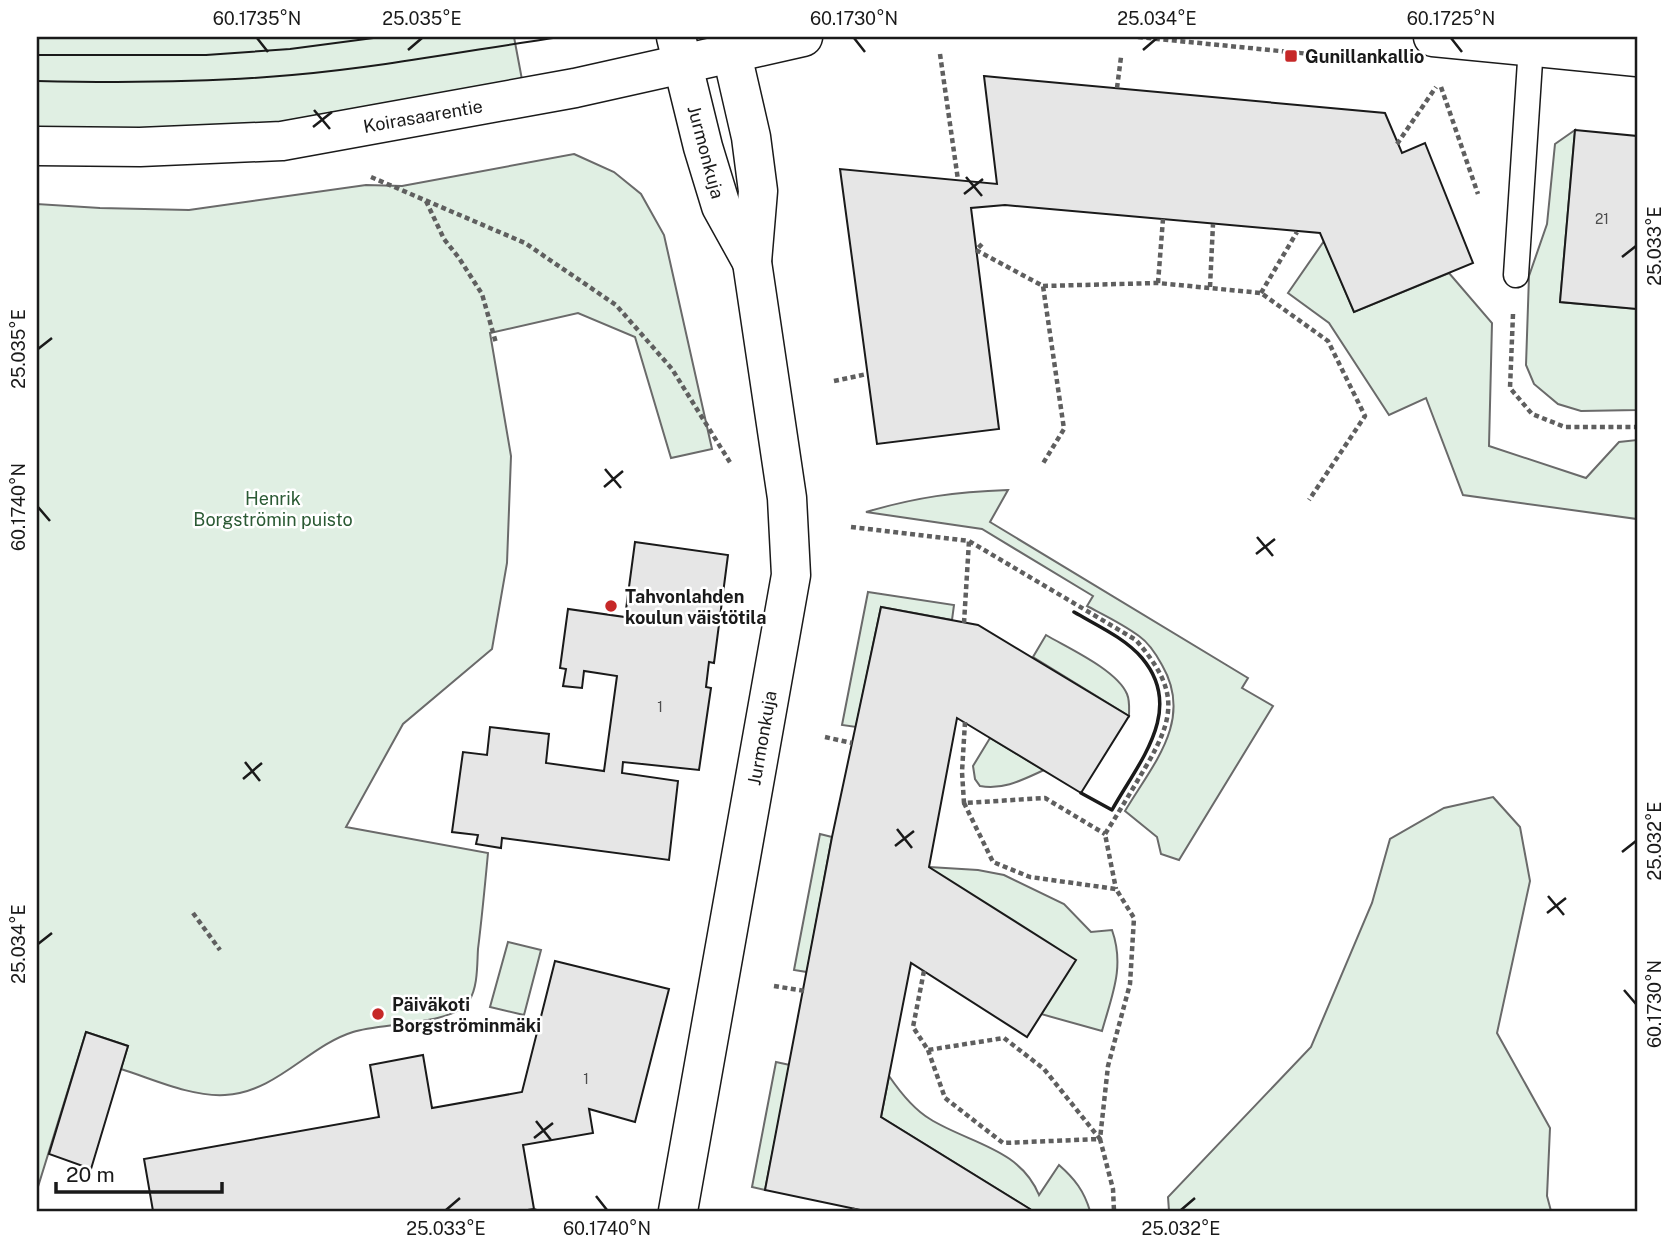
<svg xmlns="http://www.w3.org/2000/svg" width="1674" height="1248" viewBox="0 0 1674 1248" font-family="'Public Sans',sans-serif">
	<style>
		.green { fill: #e0efe3; stroke: #6a6a6a; stroke-width: 2 }
		.building { fill: #e6e6e6; stroke: #1a1a1a; stroke-width: 2 }
		.lines { fill: none; stroke-linecap: round; stroke-linejoin: round }
		.lane-casing { stroke: #1a1a1a; stroke-width: 27 }
		.street-casing { stroke: #1a1a1a; stroke-width: 41 }
		.secondary-casing { stroke: #1a1a1a; stroke-width: 41 }
		.path { stroke: #5f5f5f; stroke-width: 4.5; stroke-dasharray: 5 3.5; stroke-linecap: butt }
		.lane { stroke: #fff; stroke-width: 24 }
		.street { stroke: #fff; stroke-width: 38 }
		.secondary { stroke: #fff; stroke-width: 38 }
		.tram { stroke: #1a1a1a; stroke-width: 2 }
		.wall { stroke: #1a1a1a; stroke-width: 3.5 }
		.ticks { fill: none; stroke: #1a1a1a; stroke-width: 2.5 }
		.poi-dot { fill: #c62828; stroke: #fff; stroke-width: 2.5 }
		.labels { text-anchor: middle; dominant-baseline: central; stroke-width: 5; stroke-linejoin: round; paint-order: stroke }
		.number-label { font-size: 14px; fill: #4d4d4d }
		.poi-label { font-size: 18px; font-weight: bold; fill: #1a1a1a; stroke: #fff; text-anchor: start }
		.street-label { font-size: 18px; fill: #1a1a1a; stroke: #fff }
		.park-label { font-size: 18px; fill: #2b5a34; stroke: #fff }
		.neatline { fill: none; stroke: #1a1a1a; stroke-width: 2.5 }
		.ticks-label { font-size: 18px; text-anchor: middle; fill: #1a1a1a }
	</style>
	<rect width="100%" height="100%" fill="#fff"/>
	<g class="green">
		<path d="M37,37H514L523,85L396,111L241,126L37,130Z"/>
		<path d="M1575,130L1560,302L1637,309V410L1581,411L1558,404L1534,384L1526,365L1529,276L1547,224L1555,144Z"/>
		<path d="M574,154L614,172L641,194L664,235L712,449L671,458L635,337L578,313L490,333L511,456L507,563L492,649L403,724L346,827L488,853C485,885 482,917 478,949C477,965 478,987 469,1001C454,1025 380,1023 353,1032C308,1046 277,1092 225,1095C191,1097 153,1079 121,1069L128,1046L86,1032L37,1190V204L100,208L189,210L366,185L402,186Z"/>
		<path d="M1324,241L1354,312L1449,273L1492,323L1489,446L1586,478L1619,442L1637,440V519L1463,495L1426,398L1389,415L1329,323L1288,293Z"/>
		<path d="M1008,490L990,522L1248,678L1242,688L1273,706L1179,860L1161,854L1157,837L1125,811C1153,764 1194,720 1162,665C1156,654 1149,643 1139,636C1123,624 1104,615 1087,606L1093,596L982,529L866,512C917,497 955,492 1008,490Z"/>
		<path d="M868,592L954,605L952,620L881,607L856,727L842,725Z"/>
		<path d="M1046,635C1068,648 1117,670 1127,694C1130,701 1129,708 1129,716L1033,657Z"/>
		<path d="M990,738L1044,770C1022,780 1004,790 980,786L975,779L973,766Z"/>
		<path d="M1493,797L1520,827L1530,881L1497,1033L1550,1128L1547,1196L1551,1211H1169L1168,1197L1311,1047L1372,903L1390,839L1444,808Z"/>
		<path d="M820,834L832,837L807,972L794,970Z"/>
		<path d="M929,867L978,870L1004,875L1064,904L1091,932L1112,930C1125,967 1112,995 1102,1031L1041,1014Z"/>
		<path d="M508,942L541,950L524,1015L490,1007Z"/>
		<path d="M776,1062L790,1065L765,1190L752,1187Z"/>
		<path d="M889,1076C900,1092 913,1109 930,1119C968,1143 1020,1148 1039,1195L1059,1165C1075,1179 1084,1191 1090,1211H1029L1030,1209L881,1117Z"/>
	</g>
	<g class="building">
		<path d="M984,76L1385,113L1402,153L1425,143L1473,263L1354,312L1320,233L1005,205L971,208L999,429L877,444L840,169L997,184Z"/>
		<path d="M1575,130L1637,136V309L1560,302Z"/>
		<path d="M635,542L728,555L714,663L709,662L706,687L711,688L699,770L623,762L622,773L678,781L669,860L502,838L501,848L476,844L478,835L452,832L463,752L487,755L490,727L549,734L546,763L604,771L617,676L584,671L582,688L563,686L566,669L560,668L568,609L625,617Z"/>
		<path d="M881,607L978,625L1129,716L1081,793L957,718L929,867L1076,960L1027,1037L911,963L881,1117L1030,1209L1029,1211H865L765,1190L832,837Z"/>
		<path d="M555,961L669,989L635,1122L589,1109L593,1133L523,1145L534,1209L521,1211H153L144,1159L379,1117L370,1065L423,1055L432,1108L522,1092Z"/>
		<path d="M86,1032L128,1046L91,1169L49,1154Z"/>
	</g>
	<g class="lines">
		<defs>
			<path id="lane" d="M1516,275L1531,46"/>
			<g id="street">
				<path d="M676,37L703,147L721,206L752,262"/>
				<path d="M678,1211L791,575L787,498L752,262L758,191L751,137L728,37"/>
			</g>
			<g id="secondary">
				<path d="M1433,37L1637,57"/>
				<path d="M37,146L140,147L282,141L575,88L803,37"/>
			</g>
		</defs>
		<use href="#lane" class="lane-casing"/>
		<use href="#street" class="street-casing"/>
		<use href="#secondary" class="secondary-casing"/>
		<g class="path">
			<path d="M1138,37L1391,62"/>
			<path d="M940,54L958,180"/>
			<path d="M1441,87L1478,194"/>
			<path d="M1117,88L1121,57"/>
			<path d="M1397,144L1436,87"/>
			<path d="M371,177L525,243L616,305L672,369L731,464"/>
			<path d="M426,201L444,239L459,258L482,294L496,343"/>
			<path d="M982,244L976,250L1043,286L1064,429L1042,465"/>
			<path d="M1158,283L1163,219"/>
			<path d="M1043,286L1158,283L1261,293L1328,341L1365,416L1309,500"/>
			<path d="M1210,287L1213,224"/>
			<path d="M1261,293L1297,232"/>
			<path d="M1513,314L1510,388L1532,414L1565,427H1637"/>
			<path d="M834,381L867,374"/>
			<path d="M851,527L969,541L1136,640C1178,689 1177,714 1145,768C1132,790 1119,812 1105,834L1116,889"/>
			<path d="M964,623L969,541"/>
			<path d="M965,722L962,772L964,803L1045,798L1105,834"/>
			<path d="M825,737L852,743"/>
			<path d="M193,913L220,950"/>
			<path d="M924,971L913,1027L928,1050L1004,1038L1044,1069L1100,1139L1108,1066L1130,984L1134,918L1116,889L1030,877L993,862L964,803"/>
			<path d="M774,986L805,991"/>
			<path d="M928,1050L945,1098L1003,1143L1100,1139L1113,1189L1114,1211"/>
			<path d="M534,1209L535,1211"/>
			<path d="M854,1211L855,1208"/>
		</g>
		<use href="#lane" class="lane"/>
		<use href="#street" class="street"/>
		<use href="#secondary" class="secondary"/>
		<g class="tram">
			<path d="M37,55H206L290,49L381,37"/>
			<path d="M37,81C122,83 207,83 292,75C382,67 471,50 560,37"/>
		</g>
		<path class="wall" d="M1074,612C1096,625 1125,638 1142,658C1186,710 1138,763 1112,810L1081,793"/>
	</g>
	<path class="ticks" d="M257,38L268,52M854,38L865,52M1451,38L1462,52M408,50L422,38M1143,50L1157,38M314,110L330,129M313,127L332,112M966,177L982,196M964,194L983,179M1622,257L1636,246M38,349L52,338M605,469L621,488M604,487L623,471M38,507L50,521M1257,537L1273,556M1256,554L1275,539M245,762L260,781M243,779L262,763M897,829L912,848M895,846L914,831M1622,852L1636,841M1548,896L1564,915M1547,913L1566,898M38,944L52,933M1624,990L1636,1004M536,1121L551,1140M534,1138L553,1123M596,1196L607,1210M446,1210L460,1198M1181,1210L1195,1198"/>
	<g class="poi-dot">
		<rect x="1284" y="49" width="14" height="14" rx="3.5"/>
		<circle cx="611" cy="606" r="7"/>
		<circle cx="378" cy="1014" r="7"/>
	</g>
	<g class="labels">
		<g class="number-label">
			<text x="1602" y="219">21</text>
			<text x="660" y="707">1</text>
			<text x="586" y="1079">1</text>
		</g>
		<g class="poi-label">
			<text x="1305" y="56">Gunillankallio</text>
			<text x="625" y="596">Tahvonlahden<tspan x="625" dy="21">koulun väistötila</tspan></text>
			<text x="392" y="1004">Päiväkoti<tspan x="392" dy="21">Borgströminmäki</tspan></text>
		</g>
		<g class="street-label">
			<text transform="translate(423 116) rotate(-10)">Koirasaarentie</text>
			<text transform="translate(706 152) rotate(75)">Jurmonkuja</text>
			<text transform="translate(762 738) rotate(-80)">Jurmonkuja</text>
		</g>
		<g class="park-label">
			<text x="273" y="498">Henrik<tspan x="273" dy="21">Borgströmin puisto</tspan></text>
		</g>
	</g>
	<rect width="1674" height="1248" fill="none" stroke="#ffffff" stroke-width="77"/>
	<path d="M56 1182v10h166v-10" fill="none" stroke="#1a1a1a" stroke-width="3.5"/>
	<text x="66" y="1182" font-size="21" fill="#1a1a1a" stroke="#ffffff" stroke-width="5" paint-order="stroke">20 m</text>
	<rect x="38" y="38" width="1598" height="1172" class="neatline"/>
	<g class="ticks-label">
		<text x="257" y="25">60.1735°N</text>
		<text x="422" y="25">25.035°E</text>
		<text x="854" y="25">60.1730°N</text>
		<text x="1157" y="25">25.034°E</text>
		<text x="1451" y="25">60.1725°N</text>
		<text transform="translate(1655 246) rotate(-90)" y="6">25.033°E</text>
		<text transform="translate(19 349) rotate(-90)" y="6">25.035°E</text>
		<text transform="translate(19 507) rotate(-90)" y="6">60.1740°N</text>
		<text transform="translate(1655 841) rotate(-90)" y="6">25.032°E</text>
		<text transform="translate(19 944) rotate(-90)" y="6">25.034°E</text>
		<text transform="translate(1655 1004) rotate(-90)" y="6">60.1730°N</text>
		<text x="446" y="1235">25.033°E</text>
		<text x="607" y="1235">60.1740°N</text>
		<text x="1181" y="1235">25.032°E</text>
	</g>
</svg>
